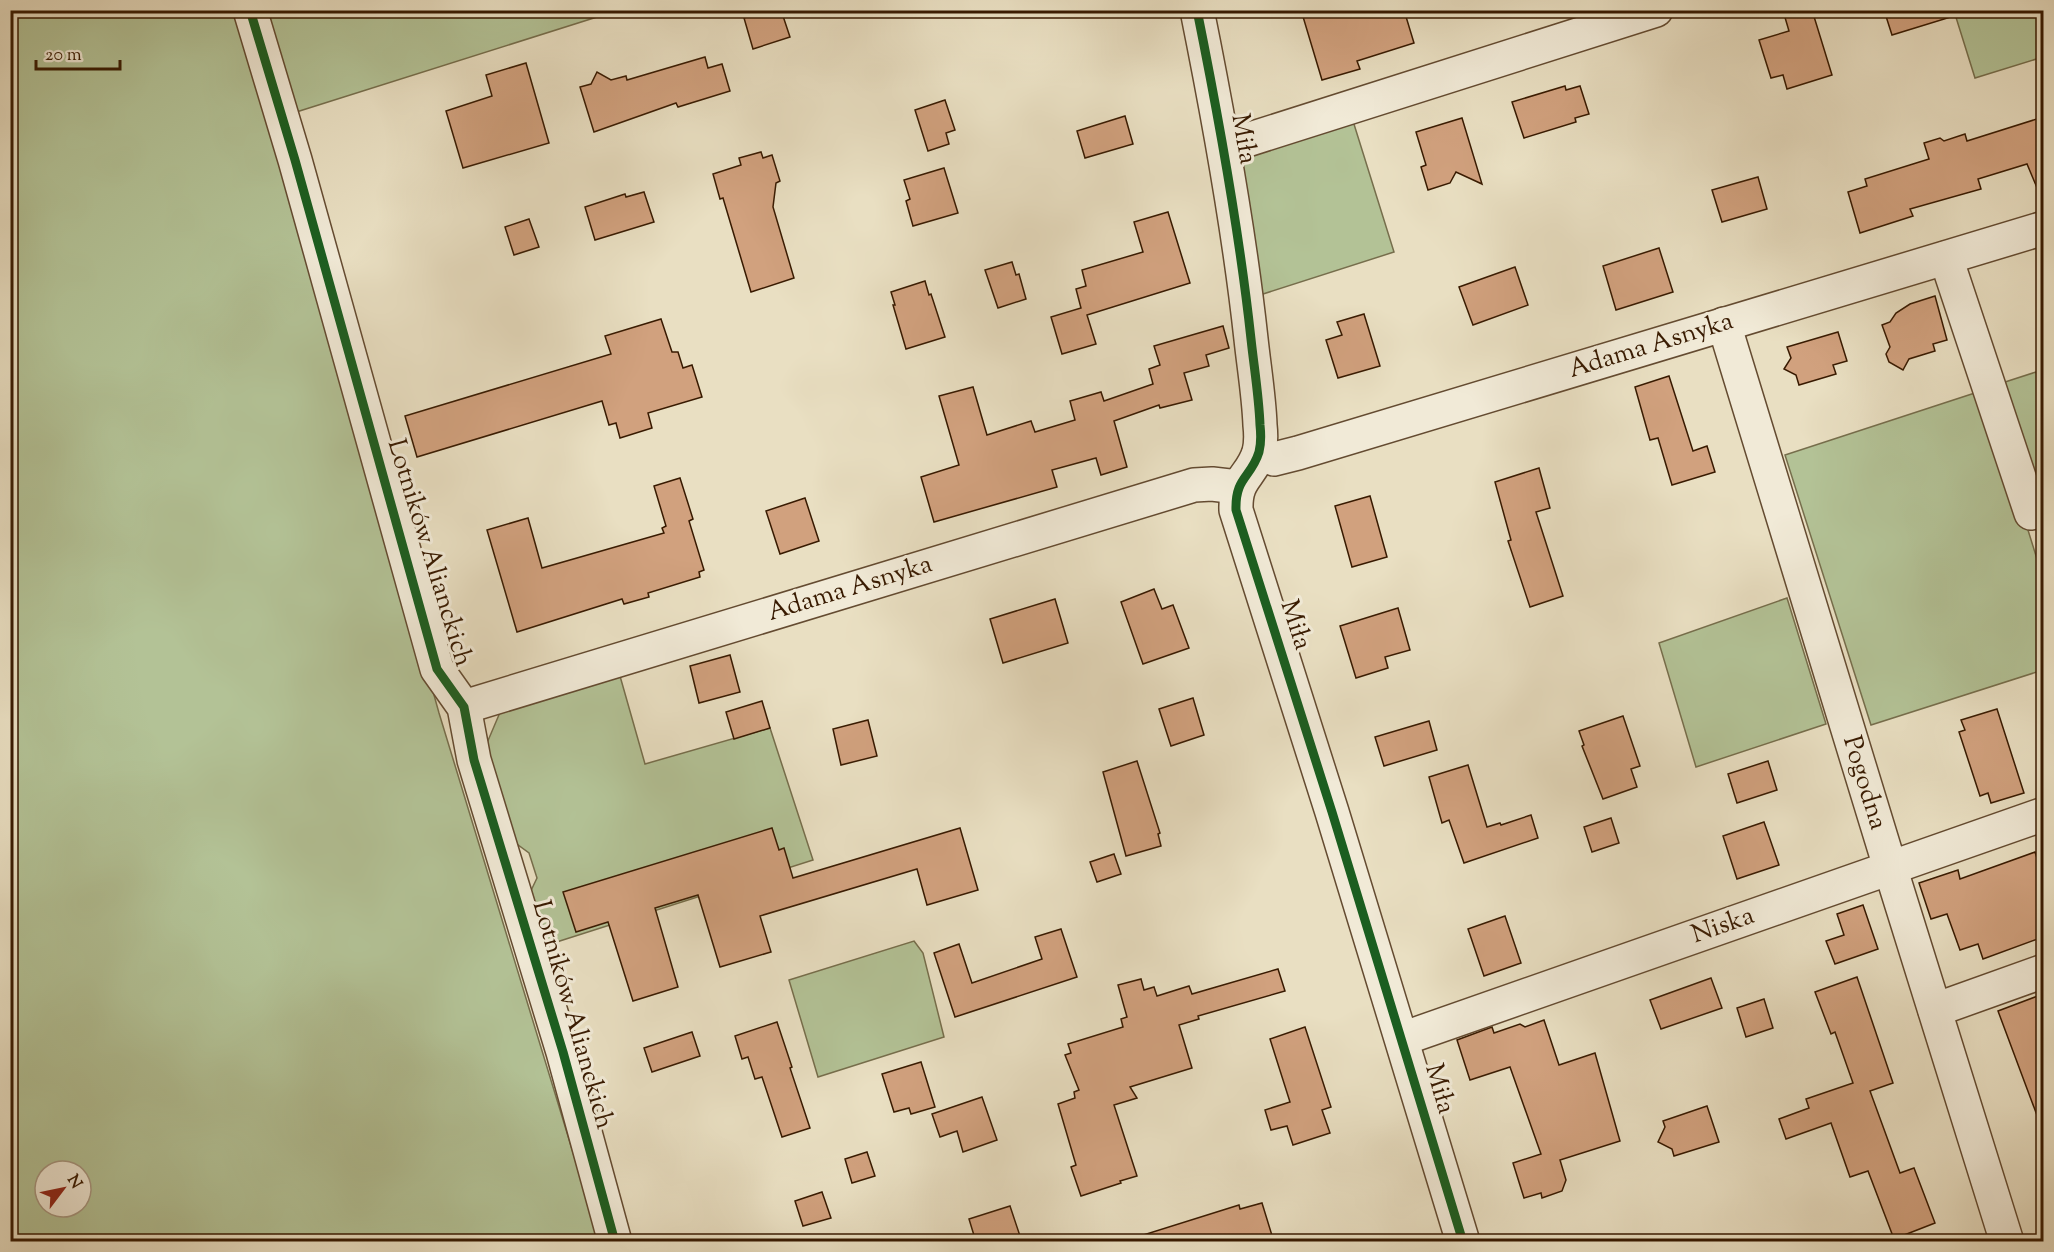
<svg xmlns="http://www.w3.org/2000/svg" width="2054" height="1252" viewBox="0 0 2054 1252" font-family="'Sorts Mill Goudy',serif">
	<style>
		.green { fill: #b3c296; stroke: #766e4c; stroke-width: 1.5; fill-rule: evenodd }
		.building { fill: #d1a17e; stroke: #381a01; stroke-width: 1.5 }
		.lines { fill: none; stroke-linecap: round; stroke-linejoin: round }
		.minor-casing { stroke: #644b31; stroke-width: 36 }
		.minor { stroke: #f1ead7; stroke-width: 33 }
		.cycleway-casing { stroke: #f1ead7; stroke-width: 13 }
		.cycleway { stroke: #1b5e20; stroke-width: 9 }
		.labels { text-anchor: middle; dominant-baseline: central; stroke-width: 6; stroke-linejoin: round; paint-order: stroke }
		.street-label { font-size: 26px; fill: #381a01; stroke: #f1ead7 }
	</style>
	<rect width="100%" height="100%" fill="#e9dfc2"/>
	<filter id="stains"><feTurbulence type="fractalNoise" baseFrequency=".00333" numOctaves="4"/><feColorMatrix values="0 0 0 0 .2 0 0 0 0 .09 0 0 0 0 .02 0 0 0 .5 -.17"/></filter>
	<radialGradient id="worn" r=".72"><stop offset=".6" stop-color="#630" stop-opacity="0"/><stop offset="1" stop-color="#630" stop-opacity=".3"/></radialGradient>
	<g class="green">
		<path d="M260,10L616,11L290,114Z"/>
		<path d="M10,11H241L274,119L439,713L600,1241H11ZM45,1171H81V1207H45Z"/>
		<path d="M1954,11H2043V57L1975,78Z"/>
		<path d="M1353,121L1394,252L1260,295L1242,165L1252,152Z"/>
		<path d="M2036,372L2043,393V489L2039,490L2005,382Z"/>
		<path d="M1984,390L2043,578V670L1871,725L1785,455Z"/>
		<path d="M1787,598L1826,724L1696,767L1659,643Z"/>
		<path d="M618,669L645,764L770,728L813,860L541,947L527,899L537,878L529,853L510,839L484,750L504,703Z"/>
		<path d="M914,941L923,953L944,1037L818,1077L789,980Z"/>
	</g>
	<g class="building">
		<path d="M768,10H781L790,37L753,49L744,18Z"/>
		<path d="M1301,10H1404L1414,43L1357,61L1360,69L1322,80Z"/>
		<path d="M1797,10H1812L1832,75L1787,89L1783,75L1771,78L1759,40L1789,31L1784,14Z"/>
		<path d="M1884,10H1953L1954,16L1892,35Z"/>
		<path d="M705,57L708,68L722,64L730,91L678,107L676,103L594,132L580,87L591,84L597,72L611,80L626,76L627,80Z"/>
		<path d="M526,63L549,143L463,168L446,111L492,96L486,75Z"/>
		<path d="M1565,86L1566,90L1580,86L1589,114L1575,118L1576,122L1524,138L1512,102Z"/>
		<path d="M945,100L955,130L946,133L949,144L928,151L915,110Z"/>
		<path d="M1125,116L1133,144L1085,158L1077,131Z"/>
		<path d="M2043,117V202L2027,164L1978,179L1981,189L1910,209L1913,216L1860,233L1848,192L1867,186L1865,179L1929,159L1924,143L1940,138L1944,141L1965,134L1967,141Z"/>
		<path d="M1462,118L1482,184L1456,172L1450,183L1428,190L1421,167L1426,165L1416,132Z"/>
		<path d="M761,152L763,158L772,155L780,181L776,183L773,207L794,278L751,292L723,198L720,199L713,174L741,165L739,158Z"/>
		<path d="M944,168L958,213L913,226L906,201L910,199L904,180Z"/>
		<path d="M1758,177L1767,209L1722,222L1712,190Z"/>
		<path d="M644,192L654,222L595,240L585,207L625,194L626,197Z"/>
		<path d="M1168,212L1190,283L1087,315L1096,344L1062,354L1051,317L1081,308L1076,289L1086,286L1082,270L1143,252L1134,222Z"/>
		<path d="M529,219L539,247L514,255L505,227Z"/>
		<path d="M1659,248L1673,292L1616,310L1603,266Z"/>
		<path d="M1012,262L1016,275L1019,274L1026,299L998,308L985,270Z"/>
		<path d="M1515,267L1528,305L1473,325L1459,287Z"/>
		<path d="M925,281L929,295L931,294L945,337L906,349L893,305H895L891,292Z"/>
		<path d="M1935,296L1947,340L1933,344L1935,351L1909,359L1903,370L1889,362L1886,354L1890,347L1882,325L1890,322L1896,313L1910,304Z"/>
		<path d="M1364,314L1380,366L1338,378L1326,340L1342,335L1337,322Z"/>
		<path d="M661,319L672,352H678L683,368L692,365L702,397L648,413L652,428L620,438L616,423L609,425L602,401L417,457L405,416L611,354L605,336Z"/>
		<path d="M1223,326L1229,348L1206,355L1209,366L1184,373L1192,400L1160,408L1159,405L1114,421L1127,467L1101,475L1096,458L1052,470L1057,487L934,522L921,477L959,465L939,396L973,387L987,435L1031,421L1035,432L1075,420L1070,401L1101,392L1104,401L1153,384L1149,369L1160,365L1154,346Z"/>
		<path d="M1838,332L1847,361L1833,365L1836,374L1799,385L1796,375L1784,369L1791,358L1787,347Z"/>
		<path d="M1669,376L1693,451L1707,446L1715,472L1672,485L1658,438L1650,440L1635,387Z"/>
		<path d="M1539,468L1550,508L1536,512L1563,596L1530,607L1508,541L1511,540L1495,482Z"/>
		<path d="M680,478L693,519L689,521L704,570L699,572L700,577L648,593L649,597L624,604L622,599L517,632L487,530L528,518L542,568L664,533L662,528L666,526L654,486Z"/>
		<path d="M1370,496L1387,557L1352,567L1335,506Z"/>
		<path d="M805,498L819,541L780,554L766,511Z"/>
		<path d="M1154,589L1162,609L1173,605L1189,648L1143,664L1121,602Z"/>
		<path d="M1055,599L1068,643L1003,663L990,619Z"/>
		<path d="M1398,608L1410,650L1385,657L1388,668L1356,678L1340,626Z"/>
		<path d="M730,655L740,692L699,703L690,666Z"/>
		<path d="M1193,698L1204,735L1171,746L1159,709Z"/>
		<path d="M762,701L770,728L734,739L726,712Z"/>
		<path d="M1997,709L2024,793L1991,803L1988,793L1980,796L1959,732L1965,730L1961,720Z"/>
		<path d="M1623,716L1640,766L1631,769L1637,787L1603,799L1582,746L1584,745L1579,731Z"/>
		<path d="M868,720L877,756L841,765L833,729Z"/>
		<path d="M1429,721L1437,750L1384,766L1375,737Z"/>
		<path d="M1137,761L1160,833L1158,834L1161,846L1126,856L1103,772Z"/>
		<path d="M1768,761L1777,790L1737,803L1728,774Z"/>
		<path d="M1468,765L1487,827L1500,823L1501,825L1531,815L1538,838L1464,863L1449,820L1442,823L1429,777Z"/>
		<path d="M1611,818L1619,843L1592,852L1584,827Z"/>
		<path d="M1764,822L1779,865L1737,879L1723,836Z"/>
		<path d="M772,828L779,850L784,848L793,878L960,828L978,890L927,905L917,869L760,916L771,952L720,967L698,895L655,908L678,987L633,1001L608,922L576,932L563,892Z"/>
		<path d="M2035,852L2043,876V937L1983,959L1978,944L1960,950L1947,914L1931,919L1919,883L1958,870L1960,879Z"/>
		<path d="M1114,854L1121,874L1097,882L1090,862Z"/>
		<path d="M1863,905L1878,949L1835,964L1826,941L1844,935L1837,914Z"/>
		<path d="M1505,916L1521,963L1484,976L1468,929Z"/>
		<path d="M1061,929L1077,977L955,1017L934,953L959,944L972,983L1042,959L1035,937Z"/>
		<path d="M1278,969L1285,991L1198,1016L1199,1019L1179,1025L1192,1068L1130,1087L1137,1098L1114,1105L1137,1176L1120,1181L1121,1183L1081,1196L1071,1167L1076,1165L1058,1104L1075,1098L1074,1092L1079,1090L1065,1055L1071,1053L1068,1044L1123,1027L1121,1019L1127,1017L1118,985L1141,979L1144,990L1154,987L1157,996L1189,986L1192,994Z"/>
		<path d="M1857,977L1893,1083L1870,1091L1900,1173L1914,1168L1935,1223L1894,1239L1868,1171L1850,1177L1831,1123L1786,1139L1779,1119L1809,1108L1806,1099L1853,1083L1835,1032L1831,1034L1815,992Z"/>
		<path d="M1711,978L1722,1008L1661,1029L1650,1000Z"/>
		<path d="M2043,994V1126H2041L1998,1011Z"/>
		<path d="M1764,999L1773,1028L1746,1037L1737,1008Z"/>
		<path d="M1544,1020L1559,1065L1595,1053L1620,1141L1560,1160L1566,1180L1562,1191L1542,1198L1541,1193L1524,1198L1513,1163L1541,1154L1510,1067L1470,1080L1457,1040L1492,1027L1494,1033L1520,1024L1525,1027Z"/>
		<path d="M777,1022L792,1067L790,1068L810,1128L782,1137L762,1077L755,1079L748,1057L742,1059L735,1036Z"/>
		<path d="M1305,1027L1331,1107L1322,1110L1330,1133L1293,1145L1287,1126L1271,1130L1265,1110L1290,1102L1270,1039Z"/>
		<path d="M692,1032L700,1056L652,1072L644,1048Z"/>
		<path d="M921,1062L935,1107L911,1114L909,1108L894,1112L882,1074Z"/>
		<path d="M982,1097L997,1140L963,1152L957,1131L940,1137L932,1114Z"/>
		<path d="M1707,1106L1719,1142L1674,1156L1672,1149L1658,1142L1665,1127L1663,1121Z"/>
		<path d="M867,1152L875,1176L852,1183L845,1159Z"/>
		<path d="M822,1192L831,1218L803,1226L795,1201Z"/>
		<path d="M1262,1203L1274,1242H1140V1236L1239,1205L1240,1209Z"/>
		<path d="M1010,1206L1022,1242H976L969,1219Z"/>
	</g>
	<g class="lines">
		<defs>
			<g id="minor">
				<path d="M250,10L295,160L437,669L464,707L474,760L563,1052L615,1242"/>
				<path d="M1197,10C1219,119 1239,228 1251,339C1254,367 1259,397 1260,425C1261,434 1261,444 1259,452C1251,478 1235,477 1236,510L1332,812L1463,1242"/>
				<path d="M1225,147L1656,10"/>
				<path d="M1946,258L2031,513L2044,509"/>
				<path d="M1724,324L1890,867L2007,1242"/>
				<path d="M1259,453L1274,459L1298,453L2044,228"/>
				<path d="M464,707L1194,485L1212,484L1238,487"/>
				<path d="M1935,1010L2044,971"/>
				<path d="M1402,1039L2044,814"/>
			</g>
		</defs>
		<use href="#minor" class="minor-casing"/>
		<use href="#minor" class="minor"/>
		<defs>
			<g id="cycleway">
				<path d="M250,10L295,160L437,669L464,707L474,760L563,1052L615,1242"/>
				<path d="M1197,10C1219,119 1239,228 1251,339C1254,367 1259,397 1260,425C1261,434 1261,444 1259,452C1251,478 1235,477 1236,510L1332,812L1463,1242"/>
			</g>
		</defs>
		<use href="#cycleway" class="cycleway-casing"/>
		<use href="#cycleway" class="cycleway"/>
	</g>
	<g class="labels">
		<g class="street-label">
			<text transform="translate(1243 139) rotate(80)">Miła</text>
			<text transform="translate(1651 346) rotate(-17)">Adama Asnyka</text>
			<text transform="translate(429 553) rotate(73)">Lotników Alianckich</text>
			<text transform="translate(850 589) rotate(-17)">Adama Asnyka</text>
			<text transform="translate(1295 625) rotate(72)">Miła</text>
			<text transform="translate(1864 783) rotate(73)">Pogodna</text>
			<text transform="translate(1723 926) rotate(-19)">Niska</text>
			<text transform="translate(572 1015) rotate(74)">Lotników Alianckich</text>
			<text transform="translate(1439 1089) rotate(74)">Miła</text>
		</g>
	</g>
	<rect width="2054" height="1252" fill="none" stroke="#e9dfc2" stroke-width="36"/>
	<rect x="12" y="12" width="2030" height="1228" fill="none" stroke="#381a01" stroke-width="3"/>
	<rect x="18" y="18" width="2018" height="1216" fill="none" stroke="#381a01" stroke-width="1.5"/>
	<g transform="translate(63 1189) rotate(58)"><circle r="28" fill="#f1ead7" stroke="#a79781" stroke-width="1.5"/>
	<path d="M0-4.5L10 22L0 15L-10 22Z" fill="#8f2418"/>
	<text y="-9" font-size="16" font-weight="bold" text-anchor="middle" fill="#381a01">N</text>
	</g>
	<path d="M36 60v9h84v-9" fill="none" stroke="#381a01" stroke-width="3"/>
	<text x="45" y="60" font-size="18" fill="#381a01" stroke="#f1ead7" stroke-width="4.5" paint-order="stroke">20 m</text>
	<rect width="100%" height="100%" filter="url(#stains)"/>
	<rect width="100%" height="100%" fill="url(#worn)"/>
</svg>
